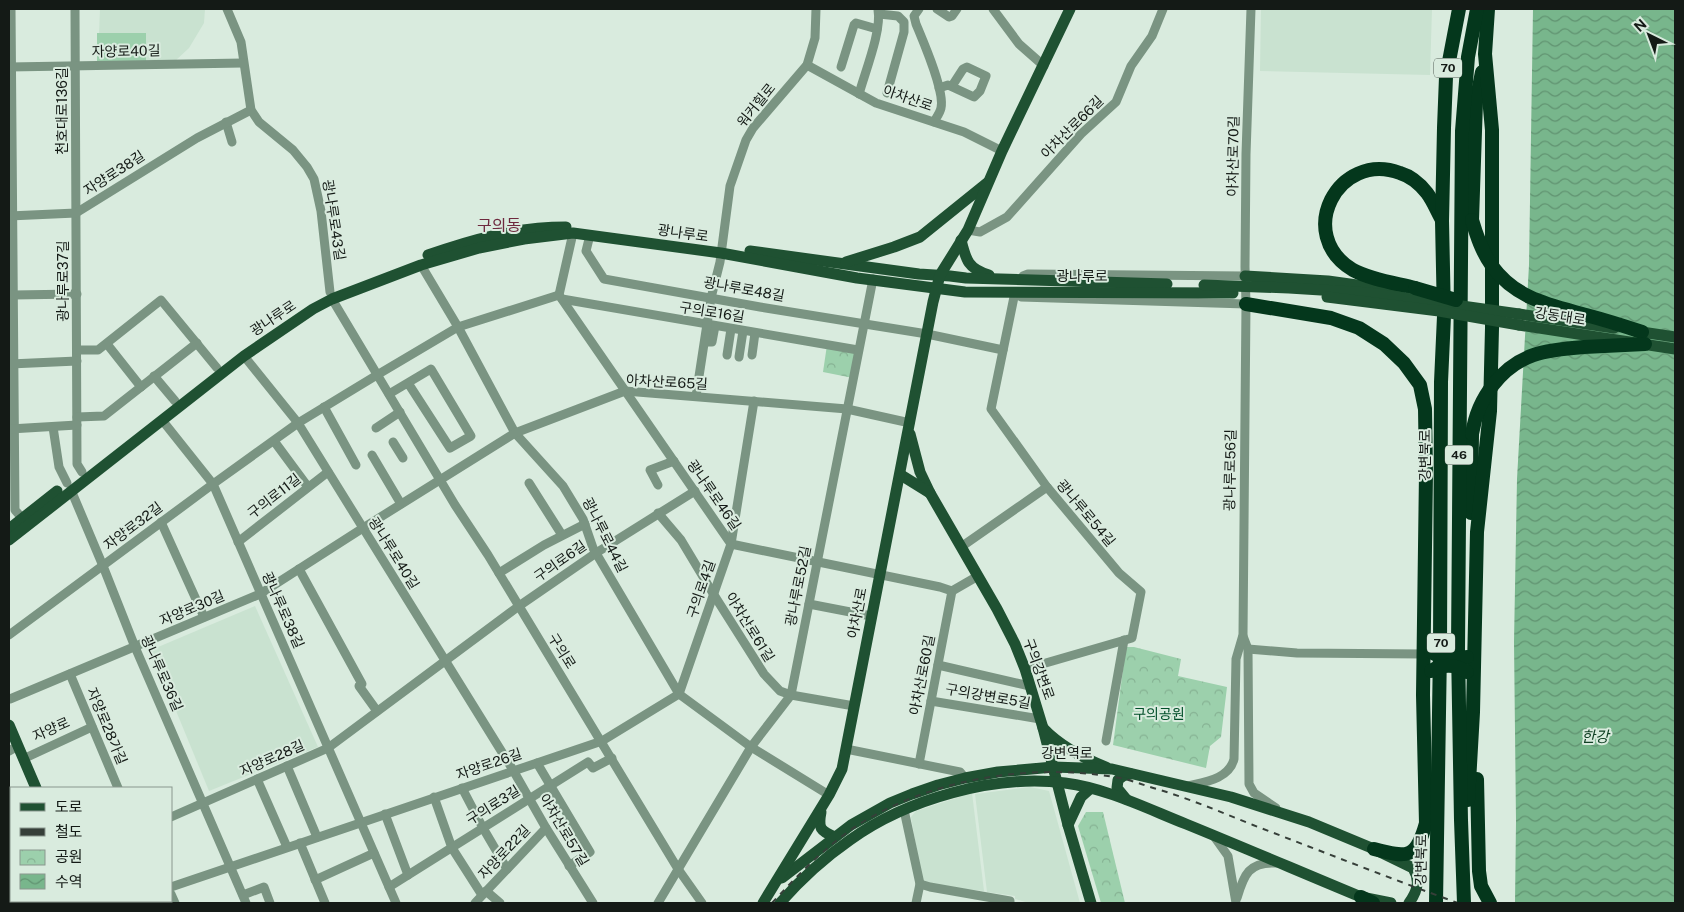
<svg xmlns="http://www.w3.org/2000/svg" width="1684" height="912" viewBox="0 0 1684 912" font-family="'Public Sans','Noto Sans KR',sans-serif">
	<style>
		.built { fill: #c9e2d0 }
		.grass { fill: #9cd0ac }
		.park { fill: url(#park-crowns) }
		.water { fill: url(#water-waves) }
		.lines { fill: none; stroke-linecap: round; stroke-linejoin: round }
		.minor { stroke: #7a9482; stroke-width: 9 }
		.major { stroke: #1f5132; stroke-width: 11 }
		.highway { stroke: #04371c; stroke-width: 14 }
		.rail { stroke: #363f39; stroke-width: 2; stroke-dasharray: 6 6; stroke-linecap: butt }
		.major-bridge { stroke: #1f5132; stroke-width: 11 }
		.highway-bridge { stroke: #04371c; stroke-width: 14 }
		.labels { text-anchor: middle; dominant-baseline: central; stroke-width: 4; stroke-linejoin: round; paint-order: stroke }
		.shield { fill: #d9ebde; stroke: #4f5952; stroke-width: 1 }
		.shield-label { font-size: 12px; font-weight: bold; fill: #141a16 }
		.street-label { font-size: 14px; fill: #141a16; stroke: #d9ebde }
		.park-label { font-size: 14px; fill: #004e28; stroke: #d9ebde }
		.water-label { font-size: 15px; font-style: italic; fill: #104024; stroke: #d9ebde }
		.quarter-label { font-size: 16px; fill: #6e293e; stroke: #d9ebde }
	</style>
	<defs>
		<pattern id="park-crowns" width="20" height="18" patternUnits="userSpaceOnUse" patternTransform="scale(1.25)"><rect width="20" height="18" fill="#9cd0ac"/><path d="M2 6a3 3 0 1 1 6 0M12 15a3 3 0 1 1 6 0" fill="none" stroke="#86b293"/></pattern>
		<pattern id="water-waves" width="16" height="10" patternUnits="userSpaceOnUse" patternTransform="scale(1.25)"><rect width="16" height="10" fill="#78b68c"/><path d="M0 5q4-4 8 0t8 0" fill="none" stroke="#619371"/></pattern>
	</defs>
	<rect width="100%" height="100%" fill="#d9ebde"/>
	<g class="built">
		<path d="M100,9H205L204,23L189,48L175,61H98Z"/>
		<path d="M1261,9H1432L1430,75L1260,71Z"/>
		<path d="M255,606L318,747L209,791L151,650Z"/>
		<path d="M1030,787L1049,791L1080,903H1029L1015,899V896L987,892L975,794Z"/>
		<path d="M972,793L984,891L927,885L922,880L911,817L916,811Z"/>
	</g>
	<rect class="grass" x="97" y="33" width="49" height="29"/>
	<g class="park">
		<path d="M827,345L858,350L853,378L823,372Z"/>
		<path d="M1126,647H1134L1181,659L1178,676L1227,687L1221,737L1210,746L1206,768L1113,745Z"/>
		<path d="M1086,812H1103L1125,903H1101L1078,826Z"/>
	</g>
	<path class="water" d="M1533,9H1675V903H1515L1516,821L1514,642L1517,479L1529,265Z"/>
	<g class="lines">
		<g class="minor">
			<path d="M11,9L15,510L22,518"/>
			<path d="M75,9L77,464L82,472"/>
			<path d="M227,9L241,42L251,110L259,122L293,150L307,167L314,179L321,211L330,292"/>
			<path d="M919,9L914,16L916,24C923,41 945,91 941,108C940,113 936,118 934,122"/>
			<path d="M937,9L949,17L952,16L957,9"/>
			<path d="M993,9L1019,44L1044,66"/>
			<path d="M879,14L898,16L904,22V32L887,93"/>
			<path d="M807,65L876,103L964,132L1002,151"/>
			<path d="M9,67L243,63"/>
			<path d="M841,67L854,25L856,23L877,29"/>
			<path d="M939,88L948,85L974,97L980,91L986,76L967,67L963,69L952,86"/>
			<path d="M859,94C865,72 882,30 878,10"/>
			<path d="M226,122L232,142"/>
			<path d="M9,216L76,213L197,138L251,110"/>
			<path d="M968,230L980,232L1007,217L1081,134L1116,102L1131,66L1152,36L1163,9"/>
			<path d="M573,233L559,295L731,544L940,587L952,591L978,576"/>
			<path d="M590,235L586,251L604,279L760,307L927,334L1003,350"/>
			<path d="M421,265L458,327L515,433L563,486L583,519L593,548L679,694L751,747L829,795"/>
			<path d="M1023,276L1028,274L1245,276"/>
			<path d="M13,295L77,294"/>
			<path d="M1014,297L991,409L1047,487L1119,573L1141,592L1132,638L1025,669"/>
			<path d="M1021,297L1246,304"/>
			<path d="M332,299L455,505L488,555L678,869L702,903"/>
			<path d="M562,299L858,350"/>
			<path d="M705,342H712L715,326"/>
			<path d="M107,344L141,387"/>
			<path d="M77,350H98L161,300L217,368"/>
			<path d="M727,355L731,329"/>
			<path d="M752,355L755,333"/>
			<path d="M244,356L298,423L513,770L546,828L593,903"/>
			<path d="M739,357L743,331"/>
			<path d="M10,364L77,361"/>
			<path d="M154,376L175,401"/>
			<path d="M389,394L431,369L471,436L450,448L408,383"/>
			<path d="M696,396L711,298L720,262L730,186L746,140L753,128L807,65L815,38L816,9"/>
			<path d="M324,407L356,465"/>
			<path d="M77,417L104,416L197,343"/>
			<path d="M162,420L213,484L396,903"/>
			<path d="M53,427L59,467L67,483"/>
			<path d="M376,428L400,412"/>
			<path d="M10,429L77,425"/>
			<path d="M274,441L308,487"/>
			<path d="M393,442L403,458"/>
			<path d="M372,455L401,504"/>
			<path d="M529,483L562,535"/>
			<path d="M658,485L650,470L674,461"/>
			<path d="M71,490L103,566L135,647L246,903"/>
			<path d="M658,513L681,540L714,595L764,674L780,691L791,695L854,706"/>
			<path d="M161,522L204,617"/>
			<path d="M238,542L328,472"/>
			<path d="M961,547L1047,487"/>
			<path d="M299,569L362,684"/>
			<path d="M499,573L544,545L585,524"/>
			<path d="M809,604L871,616"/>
			<path d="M9,635L213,484L298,423L377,375L458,327L559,295"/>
			<path d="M1243,636L1248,649L1249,784L1254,793L1276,808"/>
			<path d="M1248,649L1297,653L1423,654"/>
			<path d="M938,665L1030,686"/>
			<path d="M70,674L118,788"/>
			<path d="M359,686L377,711"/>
			<path d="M10,699L260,594L363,528L515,433L625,391L847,409L910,423"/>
			<path d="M931,701L1040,719"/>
			<path d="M1106,741L1124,640"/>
			<path d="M846,749L960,772L965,778"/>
			<path d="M9,751L18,746"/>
			<path d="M23,759L92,727"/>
			<path d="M537,763L590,852L569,866"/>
			<path d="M919,764L952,591"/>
			<path d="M287,766L317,837"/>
			<path d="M257,779L287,847"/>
			<path d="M1188,786C1205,782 1229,779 1234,759L1236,659L1243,635L1246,304L1245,267L1246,154L1251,9"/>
			<path d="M462,788L483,828L507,869"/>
			<path d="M434,797L452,848L482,895"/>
			<path d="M904,810L920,884L916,903"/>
			<path d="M385,814L408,875"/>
			<path d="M171,817L328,748L519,606L596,553L695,491"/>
			<path d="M9,819L11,818"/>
			<path d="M1213,835L1228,856L1236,903"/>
			<path d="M300,843L325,903"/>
			<path d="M315,880L374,853"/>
			<path d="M920,884L930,887L1010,901V903"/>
			<path d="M171,887L602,741L679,694L731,544L754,401"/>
			<path d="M389,887L588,762L593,768L612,758"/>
			<path d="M486,891L500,903"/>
			<path d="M171,894L175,903"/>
			<path d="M243,895L264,887L270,903"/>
			<path d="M1237,898C1244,874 1249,862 1276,863"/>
			<path d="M126,903L133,901"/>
			<path d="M475,903L546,828"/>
			<path d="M658,903L751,747L791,695L873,279"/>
		</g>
		<g class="major">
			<path d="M961,240C966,260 968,269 989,275"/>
			<path d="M750,251L919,274L950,276L966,278L1167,284"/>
			<path d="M428,255C473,239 518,227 566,227"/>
			<path d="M846,262L894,247L920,237L987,183"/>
			<path d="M1245,276L1328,281L1400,291"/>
			<path d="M1519,314L1614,328"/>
			<path d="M1519,325L1675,349"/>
			<path d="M1635,331L1675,337"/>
			<path d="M910,434L920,472L930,493L997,609L1015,644L1025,669L1043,728L1068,825L1091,903"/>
			<path d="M901,475L930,493"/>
			<path d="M9,529L57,491"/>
			<path d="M9,540L244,356L313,309L332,299L421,265L479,248L524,239L573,233L721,253L857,278L965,292L1233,293"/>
			<path d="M9,725L36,788"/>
			<path d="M1043,728C1060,746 1083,758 1106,767"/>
			<path d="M1126,799L1117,788L1118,780L1123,776L1131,774"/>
			<path d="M821,812C818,828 820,831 835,837"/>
			<path d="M1068,825L1081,797L1090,789"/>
			<path d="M782,878L851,825L890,803L912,794L938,785L965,778L998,772L1053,767L1112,769L1231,797L1309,822L1374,849L1413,868C1421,881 1417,892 1409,903"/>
			<path d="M85,901L86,903"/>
			<path d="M763,903L829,795L842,769L933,302L940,275L968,230L1002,151L1070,9"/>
			<path d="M780,903C801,879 824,858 850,840C907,799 995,774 1065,783C1106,788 1148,809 1186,824C1245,848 1303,873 1361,897L1391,903"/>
		</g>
		<g class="highway">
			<path d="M1472,220L1476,102L1482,72"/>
			<path d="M1415,288C1395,283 1372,280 1353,270C1294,235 1338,150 1400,173C1410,176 1420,184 1427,193C1433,201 1437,211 1442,220"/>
			<path d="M1246,304L1331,318L1359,328L1384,344L1404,363L1420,385L1425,409L1426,473L1423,695L1426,823C1416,859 1408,858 1374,849"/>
			<path d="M1471,513L1472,434"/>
			<path d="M1477,779L1479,871L1481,886L1490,903"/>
			<path d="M1468,800L1473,712L1477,532L1490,411L1492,328V130L1485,54L1488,9"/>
			<path d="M1361,897L1373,903"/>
			<path d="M1436,903L1440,650L1441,382L1444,316L1442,221L1444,128L1446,77L1459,9"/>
			<path d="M1464,903L1461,820L1458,649L1462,131L1468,57L1477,9"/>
		</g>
		<path class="rail" d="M772,903C797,876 822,850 852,829C927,778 1037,761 1125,779C1136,782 1146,786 1157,789C1190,799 1221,812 1253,825C1321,851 1389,878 1458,903"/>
		<g class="major-bridge">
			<path d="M1204,285L1289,288L1369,293L1519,314"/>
			<path d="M1327,297L1439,311L1519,325"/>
		</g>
		<g class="highway-bridge">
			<path d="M1472,220C1477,237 1482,252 1492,266C1516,299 1550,305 1586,315C1605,320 1624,326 1642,332"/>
			<path d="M1415,288L1456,300"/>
			<path d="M1472,434C1475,415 1481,400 1493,385C1518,353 1545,350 1584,347C1604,346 1624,345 1645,344"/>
			<path d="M1431,652C1440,658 1457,660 1467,657"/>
			<path d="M1431,671C1442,664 1456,664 1467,672"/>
		</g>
	</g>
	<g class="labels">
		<g class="shield">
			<rect x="1434" y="58.5" width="28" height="19" rx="4"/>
			<rect x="1445" y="445.5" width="28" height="19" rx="4"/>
			<rect x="1427" y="633.5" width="28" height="19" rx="4"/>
		</g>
		<g class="shield-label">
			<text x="1448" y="68">70</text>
			<text x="1459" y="455">46</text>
			<text x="1441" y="643">70</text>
		</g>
		<g class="street-label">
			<text transform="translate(126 51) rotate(-1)">자양로40길</text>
			<text transform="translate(908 98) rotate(19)">아차산로</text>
			<text transform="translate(756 105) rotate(-51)">워커힐로</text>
			<text transform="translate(62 111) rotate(-90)">천호대로136길</text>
			<text transform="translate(1072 127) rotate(-45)">아차산로66길</text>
			<text transform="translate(1233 156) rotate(-89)">아차산로70길</text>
			<text transform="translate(114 173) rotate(-33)">자양로38길</text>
			<text transform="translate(334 220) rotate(81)">광나루로43길</text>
			<text transform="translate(683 233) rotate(8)">광나루로</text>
			<text x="1082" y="276">광나루로</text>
			<text transform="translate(63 281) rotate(-90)">광나루로37길</text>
			<text transform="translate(744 289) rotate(10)">광나루로48길</text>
			<text transform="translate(712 312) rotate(9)">구의로16길</text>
			<text transform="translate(1560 316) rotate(9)">강동대로</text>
			<text transform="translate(273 318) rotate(-34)">광나루로</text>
			<text transform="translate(667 382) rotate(3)">아차산로65길</text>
			<text transform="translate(1425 455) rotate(-90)">강변북로</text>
			<text transform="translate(1230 470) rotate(-89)">광나루로56길</text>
			<text transform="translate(714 495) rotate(55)">광나루로46길</text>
			<text transform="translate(274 496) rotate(-38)">구의로11길</text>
			<text transform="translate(1086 513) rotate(50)">광나루로54길</text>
			<text transform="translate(133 526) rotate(-37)">자양로32길</text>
			<text transform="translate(605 535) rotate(63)">광나루로44길</text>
			<text transform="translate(394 553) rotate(58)">광나루로40길</text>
			<text transform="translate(560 561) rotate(-35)">구의로6길</text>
			<text transform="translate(798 586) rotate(-79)">광나루로52길</text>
			<text transform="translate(701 589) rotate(-71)">구의로4길</text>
			<text transform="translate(192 608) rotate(-23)">자양로30길</text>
			<text transform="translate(283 610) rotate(66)">광나루로38길</text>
			<text transform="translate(857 613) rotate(-79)">아차산로</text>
			<text transform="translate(750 627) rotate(58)">아차산로61길</text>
			<text transform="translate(562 651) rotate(58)">구의로</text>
			<text transform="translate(1039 669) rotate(70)">구의강변로</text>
			<text transform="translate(162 673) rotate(66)">광나루로36길</text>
			<text transform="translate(922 675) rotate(-79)">아차산로60길</text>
			<text transform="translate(988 696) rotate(10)">구의강변로5길</text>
			<text transform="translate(107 726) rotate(67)">자양로28가길</text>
			<text transform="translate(51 729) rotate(-24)">자양로</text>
			<text x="1067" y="753">강변역로</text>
			<text transform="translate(272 758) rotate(-24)">자양로28길</text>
			<text transform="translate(489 764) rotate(-19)">자양로26길</text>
			<text transform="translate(493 805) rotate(-32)">구의로3길</text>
			<text transform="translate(564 830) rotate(59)">아차산로57길</text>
			<text transform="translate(504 852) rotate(-47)">자양로22길</text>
			<text transform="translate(1421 860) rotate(-89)">강변북로</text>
		</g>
		<g class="park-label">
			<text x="1159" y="714">구의공원</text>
		</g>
		<g class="water-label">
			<text x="1595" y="736">한강</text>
		</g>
		<g class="quarter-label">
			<text x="499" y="225">구의동</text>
		</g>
	</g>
	<rect width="1684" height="912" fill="none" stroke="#141a16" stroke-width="20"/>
	<rect x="10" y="787" width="162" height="115" fill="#d9ebde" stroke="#8a978e"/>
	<rect x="20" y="803" width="25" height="8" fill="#1f5132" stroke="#8a978e"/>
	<text x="55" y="812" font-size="15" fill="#141a16">도로</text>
	<rect x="20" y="828" width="25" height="8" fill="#363f39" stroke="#8a978e"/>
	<text x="55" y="837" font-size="15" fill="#141a16">철도</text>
	<rect x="20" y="850" width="25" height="15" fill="url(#park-crowns)" stroke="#8a978e"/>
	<text x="55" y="862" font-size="15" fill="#141a16">공원</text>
	<rect x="20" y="874" width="25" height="15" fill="url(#water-waves)" stroke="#8a978e"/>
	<text x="55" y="887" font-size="15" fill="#141a16">수역</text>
	<g transform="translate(1649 35) rotate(318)" stroke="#d9ebde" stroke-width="4" paint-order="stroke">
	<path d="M0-4L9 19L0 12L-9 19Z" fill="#141a16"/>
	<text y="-8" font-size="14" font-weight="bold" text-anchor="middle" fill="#141a16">N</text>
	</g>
</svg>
